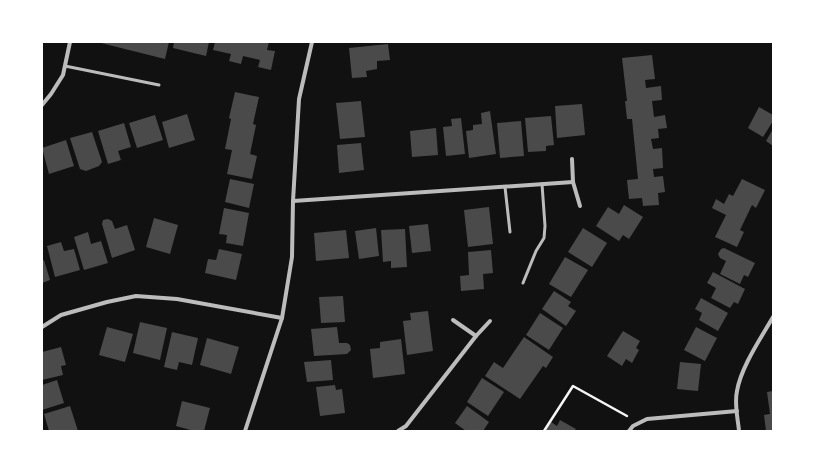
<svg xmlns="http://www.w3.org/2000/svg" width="815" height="473" viewBox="0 0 815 473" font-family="Helvetica,sans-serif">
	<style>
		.building { fill: #4a4a4a }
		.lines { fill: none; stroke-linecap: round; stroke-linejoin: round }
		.path { stroke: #f5f5f5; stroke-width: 2.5 }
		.service { stroke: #bcbcbc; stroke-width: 3 }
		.minor { stroke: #bcbcbc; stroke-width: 4 }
	</style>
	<rect width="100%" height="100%" fill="#111"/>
	<g class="building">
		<path d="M97,42H169L165,59Z"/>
		<path d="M174,42H209L206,56L173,48Z"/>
		<path d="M215,42H269L267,50L275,51L271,70L258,67L260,60L243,56L241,64L229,61L231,54L213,50Z"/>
		<path d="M388,44L390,60L377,61V69L366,71L367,77L352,78L349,48Z"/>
		<path d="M652,55L655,79L645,80L646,88L661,86L662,100L652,101L654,117L665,115L667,128L658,129L659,138L651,139L653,149L662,148L663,168L653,169L654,177L663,176L665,192L658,193L659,205L643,206L642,198L629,199L627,180L638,179L632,119H627L625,101H627L622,58Z"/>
		<path d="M235,92L259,97L253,124L256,125L250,154L257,156L252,179L227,174L232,150L225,149L231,119L229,118Z"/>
		<path d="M361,101L365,137L340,139L336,103Z"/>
		<path d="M582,104L585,135L557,138L555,106Z"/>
		<path d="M759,107L773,115V121L763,137L748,128Z"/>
		<path d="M490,111L496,154L469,158L466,131L473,130V125L482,124L481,113Z"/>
		<path d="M187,114L195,140L169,148L162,122Z"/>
		<path d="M155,115L163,140L137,148L129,123Z"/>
		<path d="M551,116L554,145L546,146V151L528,152L525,118Z"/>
		<path d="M461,118L465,154L446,156L443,127L452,126L451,119Z"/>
		<path d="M521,121L524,156L500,158L497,123Z"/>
		<path d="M124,123L131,147L118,151L121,160L108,164L98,131Z"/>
		<path d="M436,128L438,155L412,157L410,131Z"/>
		<path d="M773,129V146L766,141Z"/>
		<path d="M92,132L102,162L99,166L86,171L80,169L70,138Z"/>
		<path d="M66,140L74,166L49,174L42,148Z"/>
		<path d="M361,143L364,170L339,173L337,145Z"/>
		<path d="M230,179L254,184L249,208L225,202Z"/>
		<path d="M742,179L765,190L756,208L752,205L740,230L744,232L737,247L715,237L726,215L712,208L716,199L724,204L729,194L733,196Z"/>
		<path d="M624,205L643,217L629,239L623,235L619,241L596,226L608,207L619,214Z"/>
		<path d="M489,207L493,244L468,247L464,210Z"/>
		<path d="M224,208L249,213L243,246L226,243L227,235L219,234Z"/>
		<path d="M154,218L178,225L170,254L146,247Z"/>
		<path d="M108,219L112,221L115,229L127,225L135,250L112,258L102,224L103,220Z"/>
		<path d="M428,224L431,251L412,253L409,226Z"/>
		<path d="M376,228L379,256L359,259L355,231Z"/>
		<path d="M583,228L607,243L592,267L568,252Z"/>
		<path d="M405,229L407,267L391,268V261L383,262L381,230Z"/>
		<path d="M346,230L349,258L316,261L314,233Z"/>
		<path d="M88,232L91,244L101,241L108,263L84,270L74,237Z"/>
		<path d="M61,242L64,251L74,249L80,270L55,277L47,246Z"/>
		<path d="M724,248L755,263L748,277L744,275L740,284L720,274L726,261L720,258L718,254L721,249Z"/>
		<path d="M219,249L242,254L236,280L205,273L208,259L216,260Z"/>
		<path d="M491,250L493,273L483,274L484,289L461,291L460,276L469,275L468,252Z"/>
		<path d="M565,257L588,270L571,297L549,284Z"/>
		<path d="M44,260L50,280L42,283V261Z"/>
		<path d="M713,272L745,289L738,304L734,302L730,308L711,298L716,288L707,283Z"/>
		<path d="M554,291L571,302L568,306L576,311L566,326L542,309Z"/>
		<path d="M343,296L345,322L321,323L319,297Z"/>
		<path d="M701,298L728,313L718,331L699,320L702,313L695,309Z"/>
		<path d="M428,311L433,351L407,355L403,321L411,320L410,313Z"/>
		<path d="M540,313L563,328L549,350L526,335Z"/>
		<path d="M140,322L167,328L160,360L133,353Z"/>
		<path d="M107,327L133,334L125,362L99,355Z"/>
		<path d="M337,327L339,343H347L350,345L351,350L347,354L314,356L311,329Z"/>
		<path d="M696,327L717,338L705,361L684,350Z"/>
		<path d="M623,331L640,341L636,348L639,350L632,363L626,359L622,366L607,356Z"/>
		<path d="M172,332L198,338L192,365L179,362L177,370L164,367Z"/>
		<path d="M524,337L553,357L546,368L543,366L520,399L485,376L494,362L503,368Z"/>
		<path d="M207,338L239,347L231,374L200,365Z"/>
		<path d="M401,339L405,374L373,378L370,349L380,348V342Z"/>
		<path d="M61,347L66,365L61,366L63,375L42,380V352Z"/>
		<path d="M331,360L333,380L307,382L304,362Z"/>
		<path d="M680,362L701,364L698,391L677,389Z"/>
		<path d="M482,378L504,392L488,416L467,402Z"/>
		<path d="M57,380L64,403L42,410V385Z"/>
		<path d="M335,385L336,390L342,389L345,413L320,416L316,387Z"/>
		<path d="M773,391V431H766L764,415L770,414L767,392Z"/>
		<path d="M182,401L210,408L204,431H194L176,426Z"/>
		<path d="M70,406L78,431H49L44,414Z"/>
		<path d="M467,406L489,422L483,431H466L455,423Z"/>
		<path d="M560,420L576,429L574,431H545L551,422L557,426Z"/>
	</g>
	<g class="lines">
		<path class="path" d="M544,431L573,386L627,416"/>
		<g class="service">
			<path d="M65,66L159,85"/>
			<path d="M505,187L510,232"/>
			<path d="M523,283L536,251L544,238L545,226L542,184"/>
		</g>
		<g class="minor">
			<path d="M42,105L51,94L63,75L70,42"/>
			<path d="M572,159L573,182L580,206"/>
			<path d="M293,201L573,182"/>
			<path d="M453,320L476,336"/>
			<path d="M42,327L61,315L107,302L136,296L177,299L282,318"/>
			<path d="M245,431L282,318L292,257L293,201L299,99L312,42"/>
			<path d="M398,431L406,426L476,336L490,321"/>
			<path d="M629,431L633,426L647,419L737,411"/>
			<path d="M739,431C738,419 734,404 737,391C741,367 761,338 773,317"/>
		</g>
	</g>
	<rect width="815" height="473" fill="none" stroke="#ffffff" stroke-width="86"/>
</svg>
